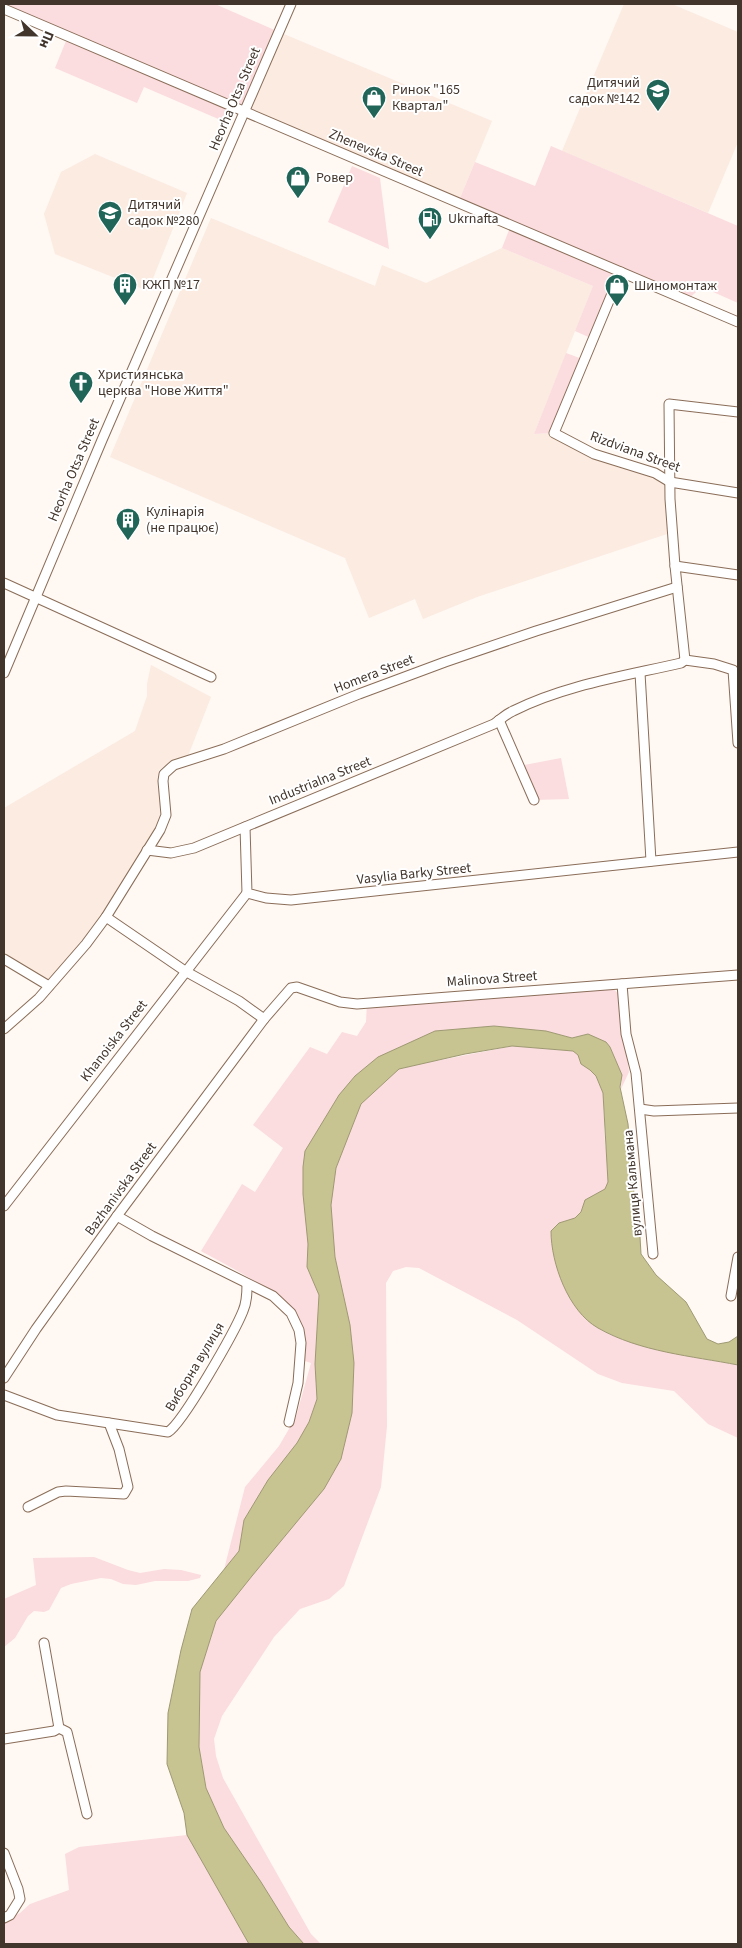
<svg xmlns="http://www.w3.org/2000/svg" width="742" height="1948" viewBox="0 0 742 1948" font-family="'Source Sans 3',sans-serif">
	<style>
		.built { fill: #fbebe0 }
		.green { fill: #fbdcdf; fill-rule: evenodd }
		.water { fill: #c7c491; stroke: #9f9973 }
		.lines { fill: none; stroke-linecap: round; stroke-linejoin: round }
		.minor-casing { stroke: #8a6d58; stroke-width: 11 }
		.minor { stroke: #fff; stroke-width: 9 }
		.labels { text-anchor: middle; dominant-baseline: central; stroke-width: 4; stroke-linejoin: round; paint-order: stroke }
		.poi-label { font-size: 14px; fill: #42352c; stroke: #fff; text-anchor: start }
		.street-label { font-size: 14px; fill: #42352c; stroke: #fff }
	</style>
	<rect width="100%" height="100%" fill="#fff8f3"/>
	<g class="built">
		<path d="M624,4H672L738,32V142L708,213L562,151Z"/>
		<path d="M279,32L492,121L458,203L245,112Z"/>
		<path d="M95,154L187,193L148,291L55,254L44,214L61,172Z"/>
		<path d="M211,218L375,286L382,265L426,283L502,248L593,286L534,434L554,433L670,482V533L477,597L423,619L415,599L369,618L345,558L110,457Z"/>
		<path d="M151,665L211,697L188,756L175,759L159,770L158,776L162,808L158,826L101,915L50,983L4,956V808L135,731L147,696V684Z"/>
	</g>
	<g class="green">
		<path d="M4,4H215L279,32L245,112L4,9Z"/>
		<path d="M66,41L228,110L223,121L144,87L137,103L55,68Z"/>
		<path d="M551,146L738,226V303L702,287L687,300L621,272L593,339L575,331L593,286L502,248L511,225L458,203L475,162L535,186Z"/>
		<path d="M352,166L380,178L389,249L328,222Z"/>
		<path d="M566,353L585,360L554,433L534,434Z"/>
		<path d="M561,758L569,799L534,800L519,766Z"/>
		<path d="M613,989L619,994L629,1072L621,1089L622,1075L610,1047L588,1034L572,1038L546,1031L494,1026L435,1031L410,1044L436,1061L512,1046L573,1051L578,1055L581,1064L591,1070L596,1076L603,1093L605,1145L609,1156L608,1216L704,1359L738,1365V1438L708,1424L674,1391L622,1383L598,1374L517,1320L419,1268L406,1267L393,1271L386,1283L387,1426L381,1487L344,1586L329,1599L300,1609L274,1637L222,1716L214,1739L216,1756L223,1778L311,1934L321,1944H304L289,1927L261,1882L239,1852L224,1828L206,1788L199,1747L200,1672L216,1621L222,1613L217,1597L245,1487L279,1446L296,1417L311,1363L302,1360C301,1348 303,1333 299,1322C292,1297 224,1264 201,1251L242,1184L255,1192L283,1148L253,1125L310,1047L327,1054L342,1032L357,1036L366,1022L367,1003ZM308,1244L335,1257L343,1295L307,1267Z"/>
		<path d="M94,1557L128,1570L140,1573L164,1569L181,1570L201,1575L200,1578L188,1581H155L136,1585L123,1584L111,1579L101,1578L71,1584L61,1588L49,1610L44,1612L34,1611L28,1616L15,1638L4,1647V1599L36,1585L33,1558Z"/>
		<path d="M187,1835L249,1944H4V1921L20,1913L30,1904L69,1890L65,1854L79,1847Z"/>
	</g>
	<path class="water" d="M494,1026L546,1031L572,1038L588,1034L606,1042L610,1047L622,1075L620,1087L628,1124L634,1194L639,1220L641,1254L656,1275L686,1302L707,1339L718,1344L729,1342L738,1336V1365C692,1356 640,1352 598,1328C568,1311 551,1263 551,1231L559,1223L575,1218L581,1212L585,1200L605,1189L608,1182L603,1093L596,1076L590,1070L581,1064L578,1055L573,1051L512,1046L465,1054L399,1069L361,1104L336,1168L331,1205L335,1257L350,1325L354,1363L352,1413L341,1459L324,1489L252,1576L216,1621L200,1672L199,1747L206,1788L224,1828L261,1882L289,1927L304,1944H249L187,1835L184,1813L167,1764L168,1713L181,1650L192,1609L239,1551L244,1520L268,1480L297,1443L309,1422L317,1399L315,1364L319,1295L307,1267L308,1244L303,1194V1167L305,1151L339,1095L355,1076L378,1057L435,1031Z"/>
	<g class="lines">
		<defs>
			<g id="minor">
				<path d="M4,9L738,322"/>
				<path d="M621,272L554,433L594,454L655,473L670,482L738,493"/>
				<path d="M675,566L738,575"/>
				<path d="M4,583L211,677"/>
				<path d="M685,660L675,566L670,499L669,404L738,412"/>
				<path d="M4,673L102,440L291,4"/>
				<path d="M640,673L651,861"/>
				<path d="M499,720L534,800"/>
				<path d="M245,827L247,893L266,898L291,900L738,852"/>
				<path d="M147,850L171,853L194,848L494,724C500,720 506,714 513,711C565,685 625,676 681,663L685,660L714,664L733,670L738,743"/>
				<path d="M106,917L185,971L239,1001L264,1019"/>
				<path d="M4,959L49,986"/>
				<path d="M622,984L626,1034L636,1073L653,1254"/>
				<path d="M4,1029L39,998L86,944L106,917L160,830L166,815L163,781L164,774L174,765L224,749L359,694L445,662L536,631L677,587"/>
				<path d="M640,1109L654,1111L738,1108"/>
				<path d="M4,1206L247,893"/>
				<path d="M117,1216L152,1236L273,1296L291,1313L299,1330L301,1343L298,1383L289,1422"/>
				<path d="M731,1296L738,1257"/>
				<path d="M4,1378L36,1329L117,1216L264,1019L291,988L297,987L340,1002L357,1004L738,975"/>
				<path d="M4,1395L57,1415L168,1432C183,1423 235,1331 243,1311C247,1302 247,1293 247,1284"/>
				<path d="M28,1507L58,1492L66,1491L124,1494L128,1487L119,1449L109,1423"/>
				<path d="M44,1643L59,1728L67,1732L87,1814"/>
				<path d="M4,1739L54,1731L59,1728"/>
				<path d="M4,1853L18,1889L20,1899L10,1915L4,1918"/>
			</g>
		</defs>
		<use href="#minor" class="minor-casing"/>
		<use href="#minor" class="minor"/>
	</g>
	<defs>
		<symbol id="school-pin" viewBox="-11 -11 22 30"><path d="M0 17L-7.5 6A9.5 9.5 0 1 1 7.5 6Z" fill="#206557" stroke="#fff"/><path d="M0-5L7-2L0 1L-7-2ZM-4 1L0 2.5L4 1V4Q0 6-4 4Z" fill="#fff"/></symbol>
		<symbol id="shop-pin" viewBox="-11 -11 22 30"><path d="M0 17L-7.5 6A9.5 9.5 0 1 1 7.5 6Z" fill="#206557" stroke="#fff"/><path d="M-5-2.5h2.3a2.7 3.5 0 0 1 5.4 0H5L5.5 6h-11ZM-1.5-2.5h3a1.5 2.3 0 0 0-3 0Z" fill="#fff"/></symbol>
		<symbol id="fuel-pin" viewBox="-11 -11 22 30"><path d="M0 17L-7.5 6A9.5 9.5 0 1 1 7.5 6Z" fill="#206557" stroke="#fff"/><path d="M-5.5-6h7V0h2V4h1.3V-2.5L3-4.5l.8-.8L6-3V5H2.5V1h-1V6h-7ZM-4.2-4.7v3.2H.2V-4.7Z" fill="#fff"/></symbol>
		<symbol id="building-pin" viewBox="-11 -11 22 30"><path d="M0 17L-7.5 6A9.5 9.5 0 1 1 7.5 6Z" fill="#206557" stroke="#fff"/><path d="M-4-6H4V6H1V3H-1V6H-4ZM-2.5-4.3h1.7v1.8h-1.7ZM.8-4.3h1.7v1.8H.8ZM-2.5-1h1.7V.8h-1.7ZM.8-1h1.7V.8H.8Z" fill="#fff"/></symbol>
		<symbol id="church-pin" viewBox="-11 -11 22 30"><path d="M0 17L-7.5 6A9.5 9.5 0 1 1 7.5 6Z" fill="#206557" stroke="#fff"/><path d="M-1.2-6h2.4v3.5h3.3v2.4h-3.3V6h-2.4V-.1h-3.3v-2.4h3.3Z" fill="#fff"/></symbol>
	</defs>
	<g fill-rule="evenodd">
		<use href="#school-pin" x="644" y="77" width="28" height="38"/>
		<use href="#shop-pin" x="360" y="84" width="28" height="38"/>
		<use href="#shop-pin" x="284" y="164" width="28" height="38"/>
		<use href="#school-pin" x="96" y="199" width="28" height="38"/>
		<use href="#fuel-pin" x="416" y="205" width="28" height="38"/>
		<use href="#building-pin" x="111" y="271" width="28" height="38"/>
		<use href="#shop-pin" x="603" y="272" width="28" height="38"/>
		<use href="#church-pin" x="67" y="369" width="28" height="38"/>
		<use href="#building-pin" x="114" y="506" width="28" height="38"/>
	</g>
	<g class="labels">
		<g class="poi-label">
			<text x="640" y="83" text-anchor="end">Дитячий<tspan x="640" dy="16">садок №142</tspan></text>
			<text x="392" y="90">Ринок "165<tspan x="392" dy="16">Квартал"</tspan></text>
			<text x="316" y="178">Ровер</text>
			<text x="128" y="205">Дитячий<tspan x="128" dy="16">садок №280</tspan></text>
			<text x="448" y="219">Ukrnafta</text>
			<text x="142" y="285">КЖП №17</text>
			<text x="634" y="286">Шиномонтаж</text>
			<text x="98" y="375">Християнська<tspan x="98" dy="16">церква "Нове Життя"</tspan></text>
			<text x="146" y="512">Кулінарія<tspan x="146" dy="16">(не працює)</tspan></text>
		</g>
		<g class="street-label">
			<text transform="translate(235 99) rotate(-67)">Heorha Otsa Street</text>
			<text transform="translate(376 153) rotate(23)">Zhenevska Street</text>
			<text transform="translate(635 452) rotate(20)">Rizdviana Street</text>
			<text transform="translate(74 470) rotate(-67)">Heorha Otsa Street</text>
			<text transform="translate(374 674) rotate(-21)">Homera Street</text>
			<text transform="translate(320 781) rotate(-22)">Industrialna Street</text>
			<text transform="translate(414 874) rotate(-6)">Vasylia Barky Street</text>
			<text transform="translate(492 979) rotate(-4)">Malinova Street</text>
			<text transform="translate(114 1041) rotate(-52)">Khanoiska Street</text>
			<text transform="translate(633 1183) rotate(-95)">вулиця Кальмана</text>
			<text transform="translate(121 1189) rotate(-54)">Bazhanivska Street</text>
			<text transform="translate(195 1367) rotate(-59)">Виборна вулиця</text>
		</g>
	</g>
	<rect width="742" height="1948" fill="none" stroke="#42352c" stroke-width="10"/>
	<g transform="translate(35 35) rotate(112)" stroke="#ffffff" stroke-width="4" paint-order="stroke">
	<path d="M0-4L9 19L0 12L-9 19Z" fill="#42352c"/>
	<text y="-8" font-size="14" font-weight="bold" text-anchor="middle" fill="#42352c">Пн</text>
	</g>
</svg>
